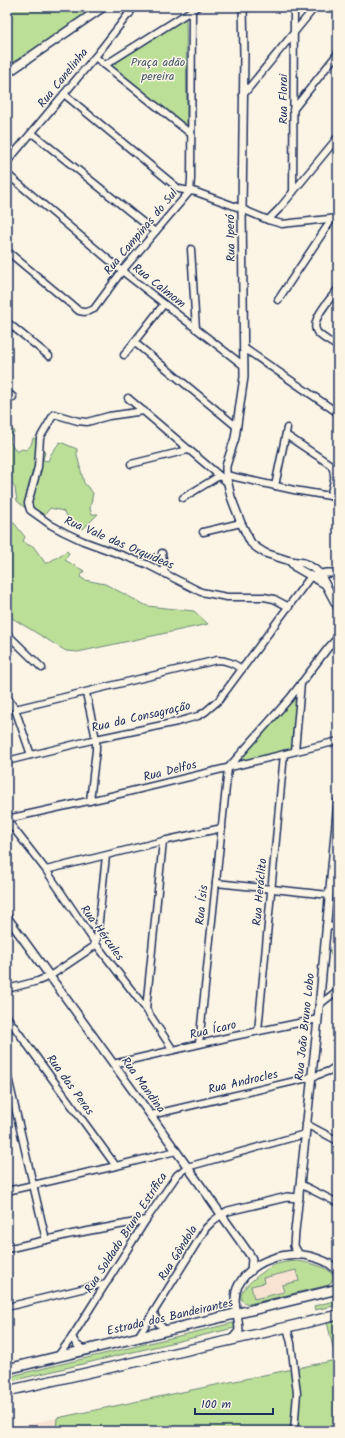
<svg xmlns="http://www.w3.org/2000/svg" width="345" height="1438" viewBox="0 0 345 1438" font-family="Kalam,sans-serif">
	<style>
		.built { fill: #f8e3d2 }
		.green { fill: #bcdf98; stroke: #6c877b; fill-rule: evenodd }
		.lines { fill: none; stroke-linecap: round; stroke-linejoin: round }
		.minor-casing { stroke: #1b2f5e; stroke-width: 9 }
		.tertiary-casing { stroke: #1b2f5e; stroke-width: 10 }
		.secondary-casing { stroke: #1b2f5e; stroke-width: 11 }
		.primary-casing { stroke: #1b2f5e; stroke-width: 12 }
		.minor { stroke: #fcf5e5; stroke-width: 6 }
		.tertiary { stroke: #fcf5e5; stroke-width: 7 }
		.secondary { stroke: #fcf5e5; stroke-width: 8 }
		.primary { stroke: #fcf5e5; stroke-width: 9 }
		.labels { text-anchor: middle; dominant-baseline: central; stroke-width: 3; stroke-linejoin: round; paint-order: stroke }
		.park-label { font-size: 12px; fill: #435b6c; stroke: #fcf5e5 }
		.street-label { font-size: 12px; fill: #1b2f5e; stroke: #fcf5e5 }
	</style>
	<rect width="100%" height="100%" fill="#fcf5e5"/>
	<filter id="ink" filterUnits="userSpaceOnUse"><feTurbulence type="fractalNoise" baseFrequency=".025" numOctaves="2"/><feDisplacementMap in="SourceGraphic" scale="8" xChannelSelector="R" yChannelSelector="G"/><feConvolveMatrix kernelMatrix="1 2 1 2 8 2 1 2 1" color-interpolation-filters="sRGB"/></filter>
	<g filter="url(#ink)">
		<g class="built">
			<path d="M297,1270L299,1281L284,1292L254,1299L251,1286L264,1283L263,1278Z"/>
			<path d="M57,1418L56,1431H7V1429Z"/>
		</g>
		<g class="green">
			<path d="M7,7H106L7,75Z"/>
			<path d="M186,18L187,129L110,66Z"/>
			<path d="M7,428L15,431L11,436L10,442L17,452L22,449L26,450L31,445L33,438L38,440L45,452L43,460L48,461L51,454L60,442L77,449V455L84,483L93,493L90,509L92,514H98L83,529L73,523L63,511L50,508L40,521L17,501L15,488L9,478L7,479Z"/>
			<path d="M7,514L25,537L23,541L28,545L33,546L46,564L67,551L69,553L65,560L84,571L80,577L85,580L105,584L147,606L194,611L208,624L78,652L66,651L7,615Z"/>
			<path d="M301,683L295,751L228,768Z"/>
			<path d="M338,947V967L329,951Z"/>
			<path d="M296,1261C305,1262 345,1268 329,1285L249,1304C223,1298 266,1269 274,1265C281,1262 289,1262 296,1261ZM296,1270L299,1281L282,1285L284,1292L254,1299L251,1286L264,1283L263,1278Z"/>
			<path d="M338,1300V1305L315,1310L314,1306Z"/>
			<path d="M338,1319V1431H56L57,1418L336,1360L327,1322Z"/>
			<path d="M237,1322L238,1327L7,1382V1377Z"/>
		</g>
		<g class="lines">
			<defs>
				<g id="minor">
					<path d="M95,57L191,134"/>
					<path d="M105,65L197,7"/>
					<path d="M64,94L179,189L196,192L237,207L268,220L282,224L338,218"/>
					<path d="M243,95L315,7"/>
					<path d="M293,110L338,53"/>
					<path d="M32,133L155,232"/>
					<path d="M7,162L95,57L134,7"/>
					<path d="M7,174L122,271L244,366"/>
					<path d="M293,192L294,7"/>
					<path d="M268,220L279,209L338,137"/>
					<path d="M191,249L196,329"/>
					<path d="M7,251L79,311C85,313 89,312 94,309L122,271L190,191L191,179L192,10"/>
					<path d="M338,289C331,298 309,321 317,332C322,338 331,342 338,347"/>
					<path d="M278,300L332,219"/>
					<path d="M7,322L49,356"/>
					<path d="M134,342L237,427"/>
					<path d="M244,348L338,413"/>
					<path d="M124,355L164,304"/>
					<path d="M7,392L13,397"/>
					<path d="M128,398L228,483"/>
					<path d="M144,411L109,416L87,422L78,421L54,414L40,438L38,467L28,503L30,510L51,525L64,532L83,541L146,564L201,592L227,597H264L274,599L289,607"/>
					<path d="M131,464L188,450"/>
					<path d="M226,475L294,490L330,496C333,485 337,475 331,465L286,435"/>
					<path d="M275,486L287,428"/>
					<path d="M330,496L338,499"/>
					<path d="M183,498L219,476"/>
					<path d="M203,532L241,523"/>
					<path d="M162,553L165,573"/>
					<path d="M7,634L42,668"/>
					<path d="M86,693L96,739V750L90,801"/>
					<path d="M7,697L15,709L31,755"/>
					<path d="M15,709L217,660C227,660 234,664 242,669"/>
					<path d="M295,751L301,683"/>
					<path d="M7,761L96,739L177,722L198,716L205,712L219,700L311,576"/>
					<path d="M7,819L111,796L338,741"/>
					<path d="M7,820L46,870L96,944L146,1009L173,1050"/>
					<path d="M46,870L163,841L222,828"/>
					<path d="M216,883L329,895"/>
					<path d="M326,926L338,927"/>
					<path d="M7,989L38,981L50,976L93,947L97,939L106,856"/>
					<path d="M319,1005L338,990"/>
					<path d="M146,1009L163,841"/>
					<path d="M7,1017L116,1166"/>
					<path d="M258,1031L284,754"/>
					<path d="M199,1044L228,768L290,698L328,648L338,637"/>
					<path d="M113,1064L230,1037L318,1019"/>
					<path d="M7,1073L46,1240"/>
					<path d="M151,1115L312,1077L329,1071L338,1065"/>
					<path d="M306,1124L338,1141"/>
					<path d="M300,1184L338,1203"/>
					<path d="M7,1191L116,1166L176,1151"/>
					<path d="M7,1249L67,1235L146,1220"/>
					<path d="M7,1307L106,1283"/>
					<path d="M154,1313L158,1323L166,1331"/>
					<path d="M287,1327L291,1343L297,1393L294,1431"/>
					<path d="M72,1337L76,1344L84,1350"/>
					<path d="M138,1337L206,1228L213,1221L221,1215"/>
					<path d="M58,1356L72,1337L146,1220L177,1175L187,1167L305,1134"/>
				</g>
				<g id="tertiary">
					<path d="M243,7L244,54L242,209L244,377L235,438L226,466V475L231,497L241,523L251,543L257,548L265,553L290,561L304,563L313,568L320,574L338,608"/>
					<path d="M290,561L295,567L323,583"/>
					<path d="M316,575L327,573H338"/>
					<path d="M7,917L157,1124L250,1255L252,1259L251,1271"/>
					<path d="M221,1215L228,1211L287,1197L299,1198"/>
					<path d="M299,1255L294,1246L295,1231L318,1019L338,801"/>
					<path d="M230,1340L234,1337L239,1331C239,1316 231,1300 238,1286C252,1259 289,1249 316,1258C325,1261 333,1264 338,1273"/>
				</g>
				<g id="secondary">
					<path d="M127,7L129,13"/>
					<path d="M7,73L103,7"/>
				</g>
				<g id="primary">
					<path d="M7,1369L338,1289"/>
					<path d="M7,1391L258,1334L338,1315"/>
				</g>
			</defs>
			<use href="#minor" class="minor-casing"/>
			<use href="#tertiary" class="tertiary-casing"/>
			<use href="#secondary" class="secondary-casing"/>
			<use href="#primary" class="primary-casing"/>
			<use href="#minor" class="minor"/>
			<use href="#tertiary" class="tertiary"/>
			<use href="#secondary" class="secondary"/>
			<use href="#primary" class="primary"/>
		</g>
	</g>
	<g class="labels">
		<g class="park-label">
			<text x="158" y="62">Praça adão<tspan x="158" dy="14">pereira</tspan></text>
		</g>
		<g class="street-label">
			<text transform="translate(63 78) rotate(-51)">Rua Canelinha</text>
			<text transform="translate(283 99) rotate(-90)">Rua Florai</text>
			<text transform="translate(141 232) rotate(-50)">Rua Campinas do Sul</text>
			<text transform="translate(231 238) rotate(-91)">Rua Iperó</text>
			<text transform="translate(159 286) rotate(38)">Rua Calmom</text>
			<text transform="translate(119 543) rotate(23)">Rua Vale das Orquideas</text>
			<text transform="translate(141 717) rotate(-13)">Rua da Consagração</text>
			<text transform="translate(170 771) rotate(-14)">Rua Delfos</text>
			<text transform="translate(260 892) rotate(-85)">Rua Heráclito</text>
			<text transform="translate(202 905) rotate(-84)">Rua Ísis</text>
			<text transform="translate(102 933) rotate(54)">Rua Hércules</text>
			<text transform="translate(305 1027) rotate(-84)">Rua João Bruno Lobo</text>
			<text transform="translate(213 1030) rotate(-13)">Rua Ícaro</text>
			<text transform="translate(243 1082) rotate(-13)">Rua Androcles</text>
			<text transform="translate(70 1085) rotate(54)">Rua das Peras</text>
			<text transform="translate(143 1085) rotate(54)">Rua Mandina</text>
			<text transform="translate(126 1233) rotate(-57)">Rua Soldado Bruno Estrífica</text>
			<text transform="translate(178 1253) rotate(-58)">Rua Gôndola</text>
			<text transform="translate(170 1317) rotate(-13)">Estrada dos Bandeirantes</text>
		</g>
	</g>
	<rect width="345" height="1438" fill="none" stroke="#fcf5e5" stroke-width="24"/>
	<rect x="12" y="12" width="321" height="1414" fill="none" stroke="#1b2f5e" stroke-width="1.5" filter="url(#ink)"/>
	<path d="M195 1408v6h78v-6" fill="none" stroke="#1b2f5e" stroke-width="2"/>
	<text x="201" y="1408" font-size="12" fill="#1b2f5e" stroke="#fcf5e5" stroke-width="3" paint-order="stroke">100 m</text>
</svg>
